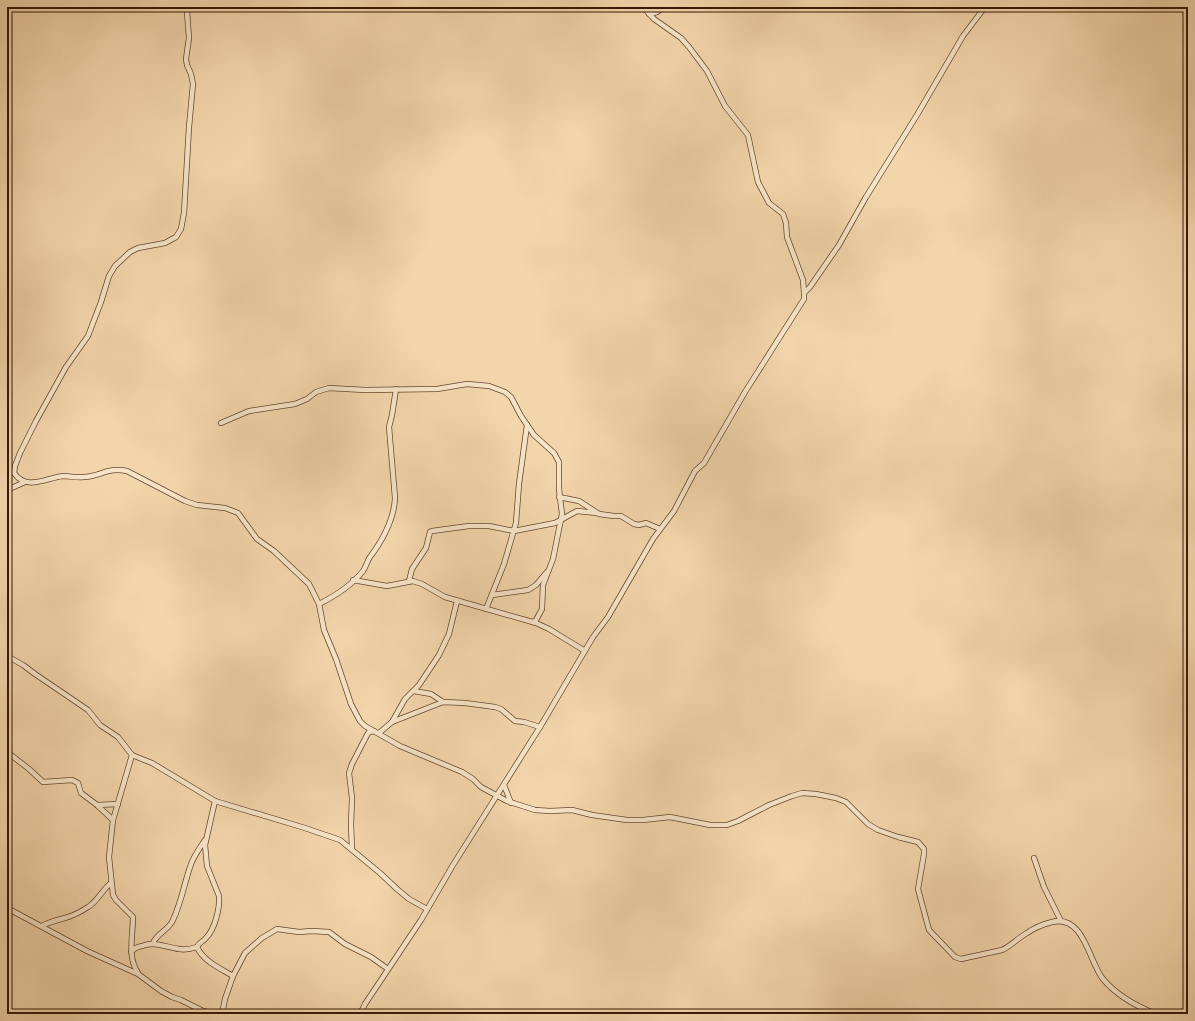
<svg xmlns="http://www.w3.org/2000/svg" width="1195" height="1021" viewBox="0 0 1195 1021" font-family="'EB Garamond',serif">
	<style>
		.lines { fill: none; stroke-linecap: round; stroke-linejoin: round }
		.minor-casing { stroke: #654830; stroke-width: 6 }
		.minor { stroke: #f7e4c8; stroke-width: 4.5 }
	</style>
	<rect width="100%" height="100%" fill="#f3d5ab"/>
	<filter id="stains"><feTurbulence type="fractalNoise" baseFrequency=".005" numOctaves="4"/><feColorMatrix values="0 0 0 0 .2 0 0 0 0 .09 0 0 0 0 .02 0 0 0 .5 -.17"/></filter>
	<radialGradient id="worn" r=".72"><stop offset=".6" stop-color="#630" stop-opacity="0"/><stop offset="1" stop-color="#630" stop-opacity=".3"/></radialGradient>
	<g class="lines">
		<defs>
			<g id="minor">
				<path d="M189,7L187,12L189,38L186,59L187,65L191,74L193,84L189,127L184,213L181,229L176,237L165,243L138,248L130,252L115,266L109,276L101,302L88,336L66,367L36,421L20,453L15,466L14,473C26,491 46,478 63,476C70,476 77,478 84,477C101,476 108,467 127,471L185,501L197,505L225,508L238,513L257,539L274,551L309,584L319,604L324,630L336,659L351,704L360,721L365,726L400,746L462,772L473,779L481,787L507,801L535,810L550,811L572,810L592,815L627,820H643L670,817L710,825H727L738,821L769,805L792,796L802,793L816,794L836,798L846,802L868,824L878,830L898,837L918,842L924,849V854L918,889L929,930L955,957L961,959L1002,950C1011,946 1018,938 1027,933C1034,928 1044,924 1052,922C1084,914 1089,962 1103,979C1117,996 1136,1006 1156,1014"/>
				<path d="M643,7L654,19L681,38L689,47L707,71L725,106L748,135L758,182L769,203L783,214L786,223L787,237L803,280L804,293"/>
				<path d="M649,14L657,12L664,7"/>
				<path d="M221,423L249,411L295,404L307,399L316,392L329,388L365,390L437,389L467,384L489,386L505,392L511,397L521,416L534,435L554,453L559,462V489L562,514L553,559L543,585L542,609L536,620L533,622"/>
				<path d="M7,490L25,482"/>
				<path d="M559,497L579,501L599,514L614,516H621L634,524L639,525L646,523L660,529"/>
				<path d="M353,580L387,586L413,581L422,584L445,597L536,623L549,629L585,651"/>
				<path d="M409,581L412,569L426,548L430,532L432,531L469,526H489L514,531L555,523L577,511L597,513"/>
				<path d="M492,595L528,590L536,585L547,572"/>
				<path d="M319,604C335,596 352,585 363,571C366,567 367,561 370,557C382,541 394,519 395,498L389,427L392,415L396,389"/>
				<path d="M486,609L504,564L516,523L519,484L527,425"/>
				<path d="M7,656L23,665L35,674L88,710L100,725L118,737L132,755L152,763L215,801L305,828L340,840L380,873L397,889L409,899L427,909"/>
				<path d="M414,691L431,694L443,702"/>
				<path d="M392,722L443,702L465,703L495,707L501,709L515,721L524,722L540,727"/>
				<path d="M379,733L392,722L405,699L419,685L439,655L449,634L457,601"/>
				<path d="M7,752L29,769L43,782L72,780L78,783L81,793L97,805L113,820"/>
				<path d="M132,755L113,820L109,857L113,895L116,900L133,917C133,936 127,957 138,973"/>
				<path d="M504,785L511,803"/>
				<path d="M215,801L205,845L207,866L219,896C220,908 215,929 206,938C203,942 199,942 197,947C203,961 221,969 233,976"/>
				<path d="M97,805L118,804"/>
				<path d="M352,849L351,825L352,798L349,773L352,764L367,735L369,732L374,731"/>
				<path d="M1034,858L1044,887L1061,921"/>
				<path d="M7,908L87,951L138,974L161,991L172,997L181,1000L203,1011L214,1014"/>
				<path d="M42,926C49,922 57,920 65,918C72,916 82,911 88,907C97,902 102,890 111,883"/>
				<path d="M153,943C157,933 169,930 173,920C181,903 184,885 190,867C193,857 199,849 205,840"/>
				<path d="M131,952C134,948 137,947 142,946C155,941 165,947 179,949C185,950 191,949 197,947"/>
				<path d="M222,1014L225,999L233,976L245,953L262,938L277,929L299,932L312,931L329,932L345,944L371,957L388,969"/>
				<path d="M360,1014L365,1004L421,920L453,865L540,727L593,637L608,617L653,539L674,511L695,471L704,463L745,392L804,299V293L810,287L839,245L866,197L917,115L963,36L985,7"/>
			</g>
		</defs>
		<use href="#minor" class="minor-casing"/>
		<use href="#minor" class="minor"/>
	</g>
	<rect width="1195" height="1021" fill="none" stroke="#f3d5ab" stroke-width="24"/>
	<rect x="8" y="8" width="1179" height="1005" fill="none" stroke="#361907" stroke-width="2"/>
	<rect x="12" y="12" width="1171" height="997" fill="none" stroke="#361907"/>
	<rect width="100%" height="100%" filter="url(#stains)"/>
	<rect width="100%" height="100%" fill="url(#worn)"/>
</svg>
